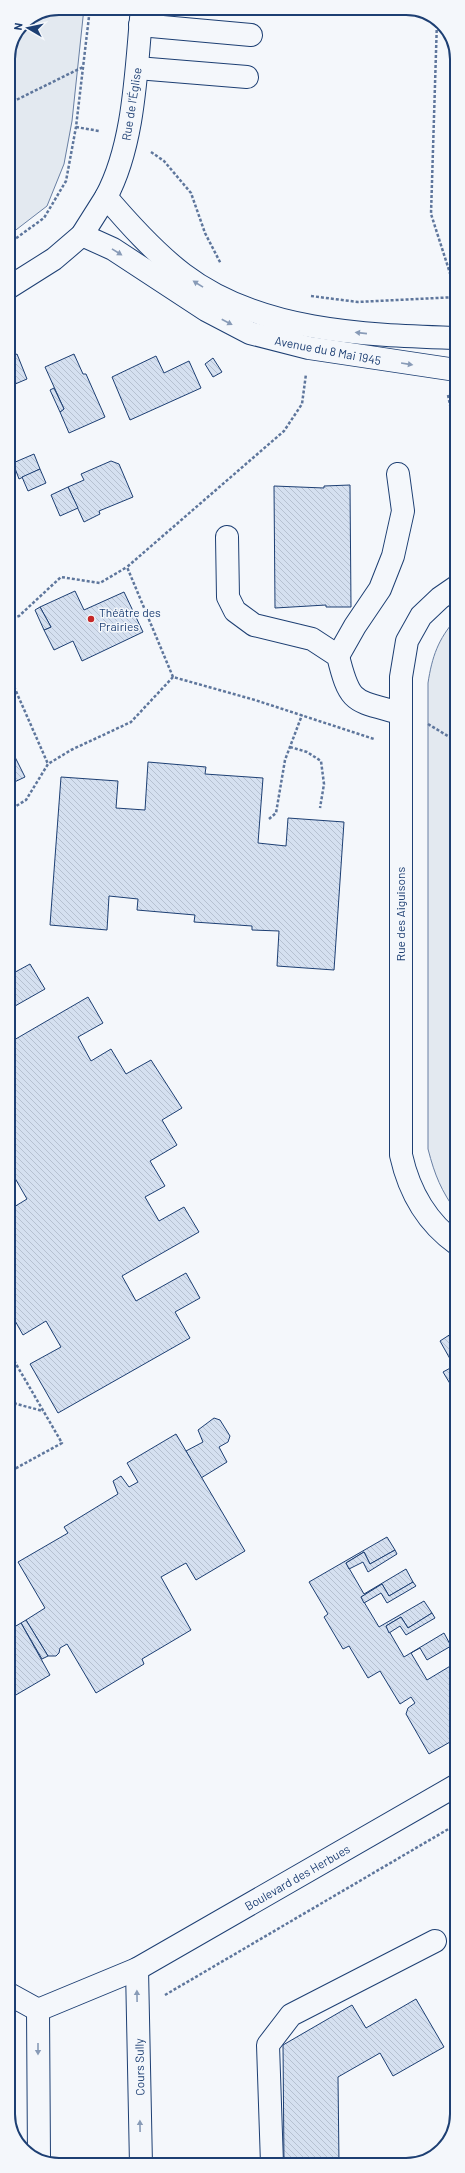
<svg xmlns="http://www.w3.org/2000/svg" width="465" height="2173" viewBox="0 0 465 2173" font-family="Barlow,sans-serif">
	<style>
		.green { fill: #e3e9f0; stroke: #687fa3 }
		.building { fill: url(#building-back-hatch); stroke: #1d3f73 }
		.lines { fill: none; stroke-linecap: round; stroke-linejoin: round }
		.minor-casing { stroke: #1d3f73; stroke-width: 24 }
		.major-casing { stroke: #1d3f73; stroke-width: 24 }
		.path { stroke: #5e769c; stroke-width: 2.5; stroke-dasharray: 3 2; stroke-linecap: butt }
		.minor { stroke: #f4f7fb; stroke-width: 22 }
		.major { stroke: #f4f7fb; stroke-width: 22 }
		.oneway { fill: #889bb7 }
		.poi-dot { fill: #c62828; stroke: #f4f7fb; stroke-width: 1.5 }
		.labels { text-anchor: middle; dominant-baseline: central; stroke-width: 3; stroke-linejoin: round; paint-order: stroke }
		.street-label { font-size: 12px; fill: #1d3f73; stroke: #f4f7fb }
		.poi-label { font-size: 12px; fill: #1d3f73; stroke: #f4f7fb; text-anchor: start }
		.rim { fill: none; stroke: #1d3f73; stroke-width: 2 }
	</style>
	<defs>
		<pattern id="building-back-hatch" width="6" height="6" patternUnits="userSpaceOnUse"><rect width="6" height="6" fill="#d5e0f0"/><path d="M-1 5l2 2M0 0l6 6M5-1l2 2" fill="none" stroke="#b6c1d1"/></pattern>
	</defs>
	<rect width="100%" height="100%" fill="#f4f7fb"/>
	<g class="green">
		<path d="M59,8H84L72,121L64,164L47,206L8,236V58L23,23Z"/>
		<path d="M456,619L457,1213C441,1190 435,1176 428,1149V683C432,657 438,639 456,619Z"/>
	</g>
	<g class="building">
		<path d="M17,354L27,379L8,387V358Z"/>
		<path d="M74,354L83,374H86L105,417L69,433L60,412L64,409L45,367Z"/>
		<path d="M156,356L164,373L189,361L201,388L130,420L112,377Z"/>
		<path d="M213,358L222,372L213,377L205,364Z"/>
		<path d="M54,388L64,409L60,412L50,390Z"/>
		<path d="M34,454L40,469L19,479L13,463Z"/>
		<path d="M111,461L119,464L133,497L99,511L100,514L84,522L68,487L84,480L81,474Z"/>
		<path d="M40,469L46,483L28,491L22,477Z"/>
		<path d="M350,485L351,607H326V605L275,608L274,486L324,488V486Z"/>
		<path d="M68,487L78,508L60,516L51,495Z"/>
		<path d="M75,591L84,610L124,592L143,632L82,661L73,641L54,650L44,630L51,627L40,607Z"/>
		<path d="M40,607L51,627L44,630L35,610Z"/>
		<path d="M10,747L25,777L8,785V748Z"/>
		<path d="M148,762L206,767L205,774L263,778L258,843L286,846L288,818L344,822L334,970L277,966L279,931L252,930V926L194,922L195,915L137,910L138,899L109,896L107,930L50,925L61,777L118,781L116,808L145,810Z"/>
		<path d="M30,964L45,989L8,1010V976Z"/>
		<path d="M88,997L103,1023L78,1037L91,1061L111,1049L126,1074L151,1060L182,1108L162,1120L177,1145L150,1161L165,1186L145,1197L159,1221L184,1207L199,1232L122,1276L136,1301L186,1273L200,1298L175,1312L190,1338L58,1413L30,1364L61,1347L46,1321L23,1335L9,1310V1277L12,1275L9,1269V1210L27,1199L12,1173L9,1176L8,1030L14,1040Z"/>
		<path d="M457,1330V1385L452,1387L443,1372L454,1366L440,1341Z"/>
		<path d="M214,1418L220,1420L230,1436L228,1442L219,1447L227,1462L201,1478L186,1451L203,1442L198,1430Z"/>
		<path d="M176,1434L245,1551L196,1580L186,1563L161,1577L191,1630L142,1659L144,1664L96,1693L67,1644L60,1648L59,1653L56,1656H48L26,1620L45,1608L18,1562L68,1533L64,1527L118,1494L113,1481L121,1476L129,1487L138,1482L127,1463Z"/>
		<path d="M387,1537L395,1550L370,1564L364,1552L346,1563L364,1594L406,1569L413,1582L389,1596L382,1584L361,1597L379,1627L424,1601L432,1613L408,1628L401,1617L386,1626L404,1657L444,1633L451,1646L427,1660L420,1648L411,1653L427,1680L457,1662V1727L454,1729L457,1738L429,1754L406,1714L408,1708L415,1703L411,1697L400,1704L380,1671L368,1678L349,1646L343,1649L324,1617L328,1614L309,1582Z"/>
		<path d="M395,1550L397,1554L368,1572L363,1562L349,1569L346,1563L364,1552L370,1564Z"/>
		<path d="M413,1582L416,1586L387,1603L381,1593L364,1603L361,1597L382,1584L389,1596Z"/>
		<path d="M432,1613L435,1618L406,1635L400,1626L389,1633L386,1626L401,1617L408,1628Z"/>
		<path d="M26,1620L48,1656L42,1659L21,1623Z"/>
		<path d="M21,1623L50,1675L9,1699V1630Z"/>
		<path d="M416,1999L444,2047L393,2076L380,2053L338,2077L339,2164H284L283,2045L352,2005L366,2028Z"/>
	</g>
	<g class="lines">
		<defs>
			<g id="minor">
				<path d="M140,25L251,35"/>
				<path d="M137,68L247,77"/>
				<path d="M106,197C135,143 136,68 142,8"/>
				<path d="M227,537L228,597L235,611L254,625L312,639L338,656C350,705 354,700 400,713"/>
				<path d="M456,587L440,598L421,616L407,641L401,677V1155C409,1191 426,1222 457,1244"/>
				<path d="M338,656L355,626L380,589L393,556L403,511L398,474"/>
				<path d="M137,1969L141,2165"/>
				<path d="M9,1994L38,2010"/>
				<path d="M38,2010L137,1969L457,1785"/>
				<path d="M38,2010L39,2158"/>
				<path d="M272,2164L268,2045L291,2015L435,1941"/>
			</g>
			<g id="major">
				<path d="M82,235L113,249L206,310L250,333L309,348L456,370"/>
				<path d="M8,288L54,259L82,235L106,197C129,224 154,252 183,274C259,332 365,335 456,338"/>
			</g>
		</defs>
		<use href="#minor" class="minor-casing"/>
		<use href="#major" class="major-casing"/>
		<g class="path">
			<path d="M437,20L431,214L456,292"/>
			<path d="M8,104L83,67"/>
			<path d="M76,127L99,131"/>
			<path d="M151,152L164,161L191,193L205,233L221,264"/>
			<path d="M8,244L44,218L66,181L76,127L90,8"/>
			<path d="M311,296L358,302L456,297"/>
			<path d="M448,395L456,434"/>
			<path d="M8,620L19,616L61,577L100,583L127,567"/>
			<path d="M8,673L48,764"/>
			<path d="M173,677L127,567L284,431L302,404L306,374"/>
			<path d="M428,724L456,741"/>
			<path d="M290,747L307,752L321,761L324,784L320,808"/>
			<path d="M8,811L26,800L48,764L71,750L131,722L173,677L255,700L374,739"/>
			<path d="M269,819L276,813L285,760L302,715"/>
			<path d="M9,1352L62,1443L9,1472"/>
			<path d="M9,1402L43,1411"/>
			<path d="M165,1995L457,1824"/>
		</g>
		<use href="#minor" class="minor"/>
		<use href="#major" class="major"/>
	</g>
	<defs><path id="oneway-solid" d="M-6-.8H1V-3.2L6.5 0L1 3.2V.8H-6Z"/></defs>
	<g class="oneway">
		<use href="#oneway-solid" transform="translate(117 252) rotate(32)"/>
		<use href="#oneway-solid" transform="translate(198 284) rotate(-148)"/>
		<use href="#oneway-solid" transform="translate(227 322) rotate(28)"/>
		<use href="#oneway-solid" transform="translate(361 333) rotate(-174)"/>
		<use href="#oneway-solid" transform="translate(407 364) rotate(9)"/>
		<use href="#oneway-solid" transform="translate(137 1996) rotate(-91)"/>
		<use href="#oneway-solid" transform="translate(38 2049) rotate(90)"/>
		<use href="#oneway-solid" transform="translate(140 2126) rotate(-91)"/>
	</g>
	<circle class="poi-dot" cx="91" cy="619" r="4"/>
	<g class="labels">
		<g class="street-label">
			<text transform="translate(131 104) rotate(-81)">Rue de l'Église</text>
			<text transform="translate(328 350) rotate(11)">Avenue du 8 Mai 1945</text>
			<text transform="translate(400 914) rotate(-90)">Rue des Aiguisons</text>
			<text transform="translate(297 1877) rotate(-30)">Boulevard des Herbues</text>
			<text transform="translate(139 2067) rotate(-91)">Cours Sully</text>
		</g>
		<g class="poi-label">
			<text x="99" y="612">Théâtre des<tspan x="99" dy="14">Prairies</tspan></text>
		</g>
	</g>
	<path d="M0 0H465V2173H0ZM59 15H406A44 44 0 0 1 450 59V2114A44 44 0 0 1 406 2158H59A44 44 0 0 1 15 2114V59A44 44 0 0 1 59 15Z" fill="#f4f7fb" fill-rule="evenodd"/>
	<path class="rim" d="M59 15H406A44 44 0 0 1 450 59V2114A44 44 0 0 1 406 2158H59A44 44 0 0 1 15 2114V59A44 44 0 0 1 59 15Z"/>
	<g transform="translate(28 28) rotate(279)" stroke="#f4f7fb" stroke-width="3" paint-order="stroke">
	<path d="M0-3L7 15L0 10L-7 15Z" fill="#1d3f73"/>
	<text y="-6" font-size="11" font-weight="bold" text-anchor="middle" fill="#1d3f73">N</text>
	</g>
</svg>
